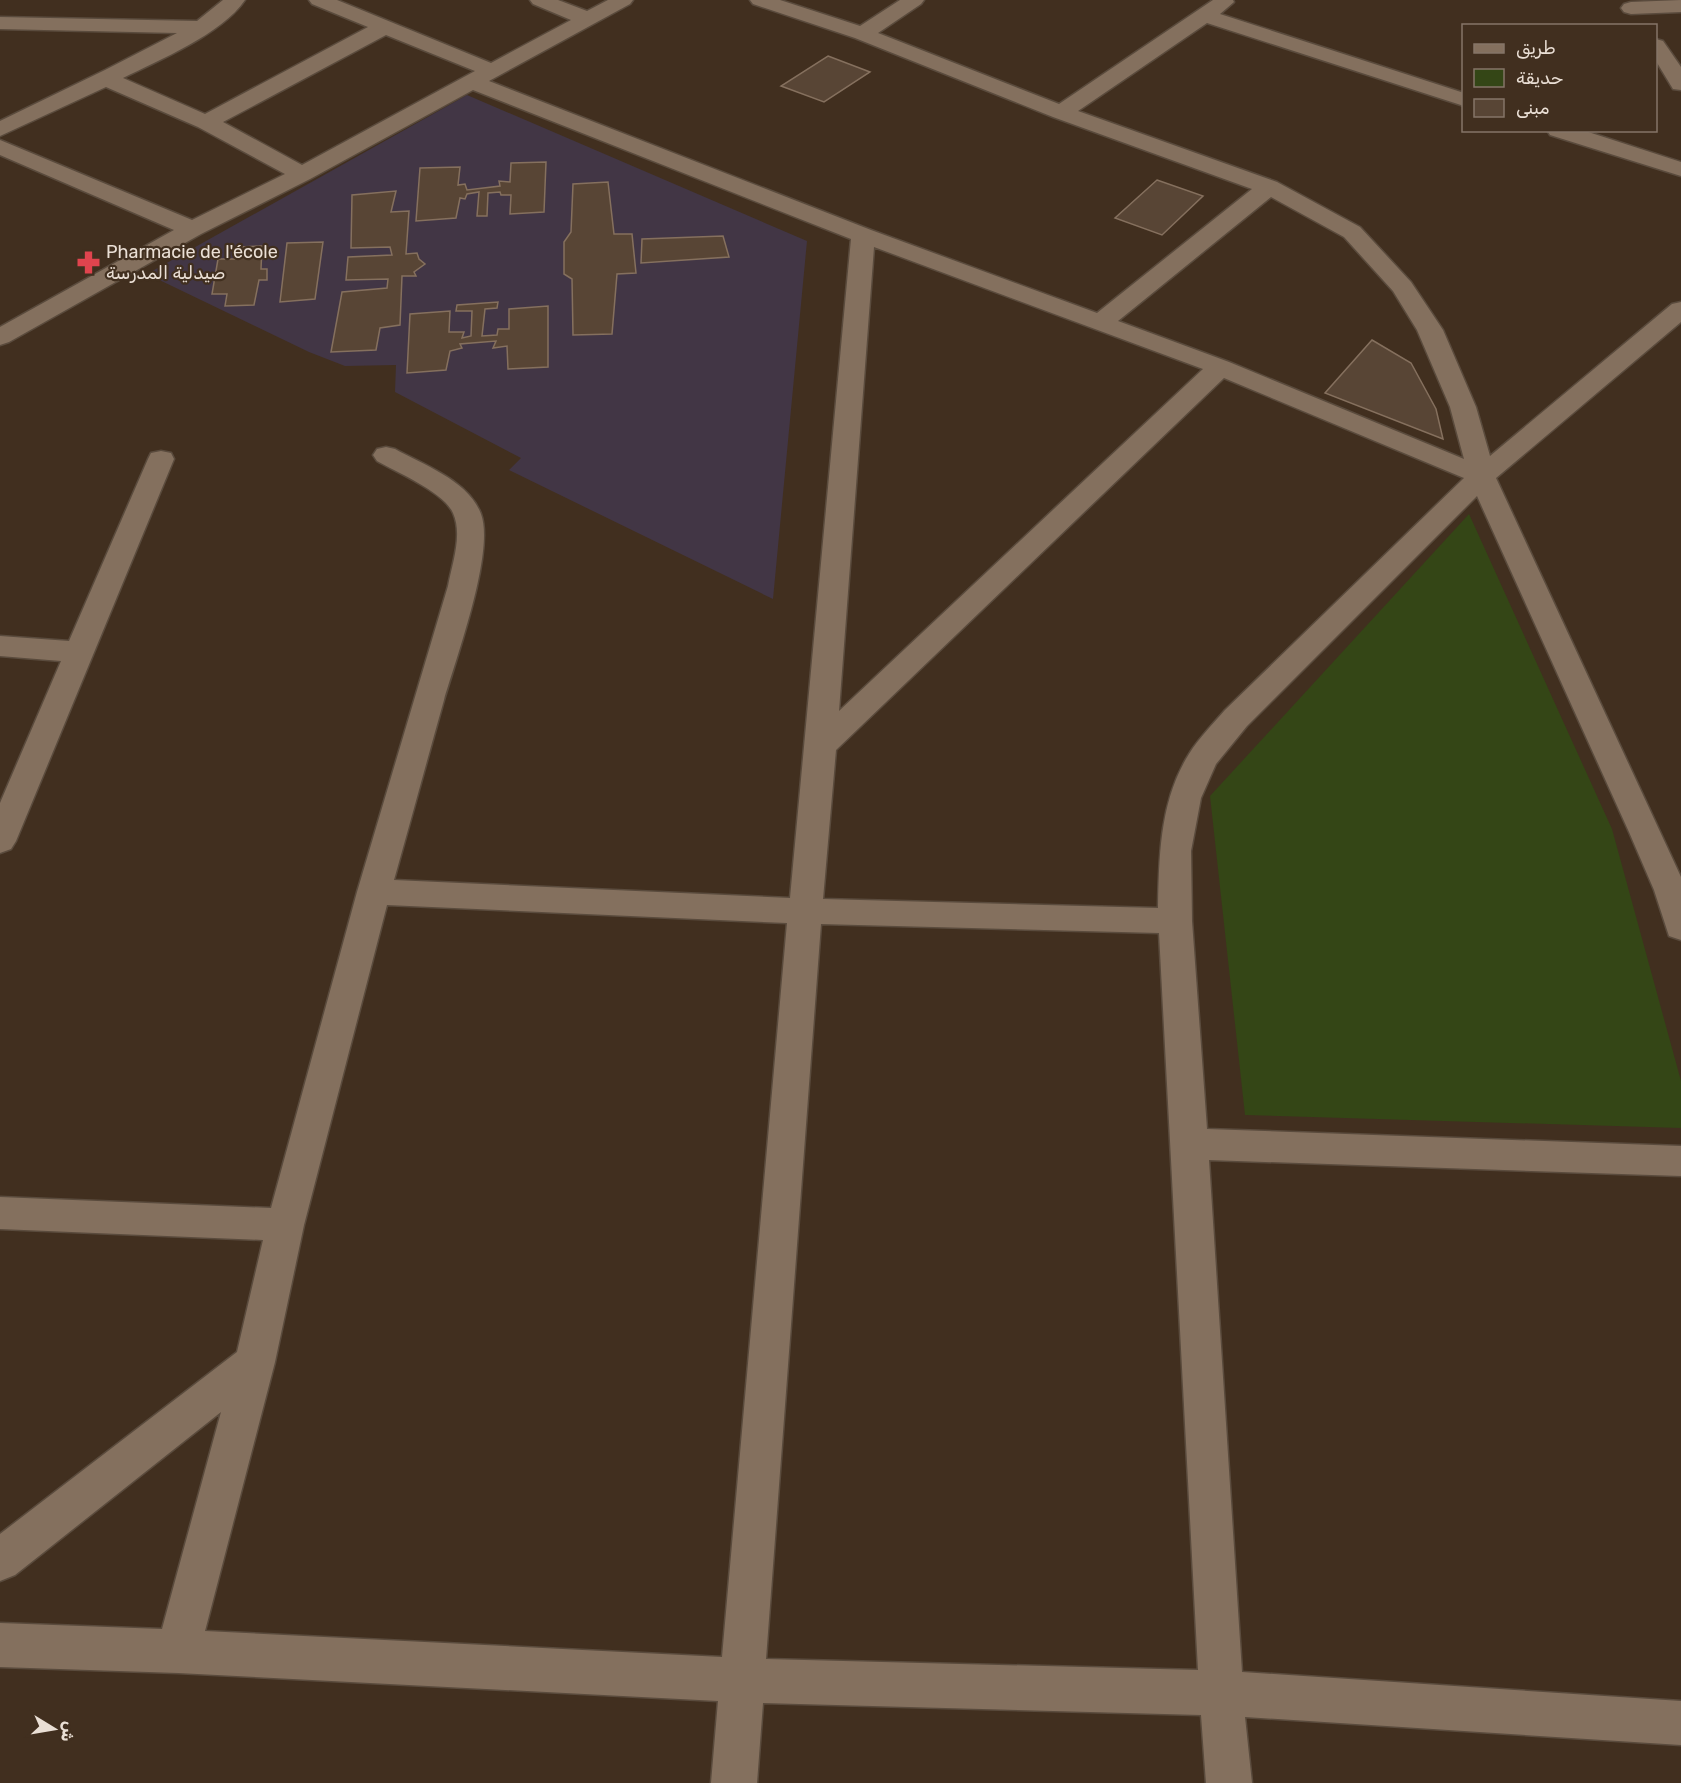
<svg xmlns="http://www.w3.org/2000/svg" width="1681" height="1783" viewBox="0 0 1681 1783" font-family="Rubik,'Noto Naskh Arabic',sans-serif">
	<style>
		.education { fill: #423645 }
		.green { fill: #344616 }
		.building { fill: #584535; stroke: #85705e; stroke-width: 1.5 }
		.lines { fill: none; stroke-linecap: round; stroke-linejoin: round }
		.minor-casing { stroke: #5a4b3d; stroke-width: 3 }
		.minor { fill: #84705e; fill-rule: evenodd }
		.labels { text-anchor: middle; dominant-baseline: central; stroke-width: 4.5; stroke-linejoin: round; paint-order: stroke }
		.far-poi-label { font-size: 18px; fill: #eadfd5; stroke: #412f1f; text-anchor: start }
	</style>
	<rect width="100%" height="100%" fill="#412f1f"/>
	<path class="education" d="M467,95L807,241L773,599L509,470L521,458L395,392L396,365L345,366L309,352L147,274Z"/>
	<path class="green" d="M1469,514L1612,829L1681,1081V1128L1245,1115L1210,796Z"/>
	<g class="building">
		<path d="M828,56L870,72L824,102L781,86Z"/>
		<path d="M546,162L544,212L510,214L511,195H501L500,192L488,193L487,216H477L479,192L467,194L465,199L460,198L456,218L416,221L420,168L460,167L458,185L465,184L467,190L500,186L499,181L510,182L511,163Z"/>
		<path d="M1157,180L1203,196L1162,235L1115,218Z"/>
		<path d="M608,182L614,234H632L636,273L617,274L612,334L573,335L572,279L564,274V242L571,232L573,184Z"/>
		<path d="M396,191L391,212L409,211L406,254L417,253L419,259L425,264L414,272L416,276H402L400,325L380,328L376,350L331,352L342,292L387,288L388,279L346,280L348,257L392,255L390,247L351,248L352,195Z"/>
		<path d="M723,236L729,257L641,263L642,239Z"/>
		<path d="M323,242L315,299L280,302L287,243Z"/>
		<path d="M262,246L261,269H267V280H259L254,305L225,306L227,294H212L218,259H235L239,247Z"/>
		<path d="M498,302L497,308L485,309L482,336L497,335L498,329H509V309L548,306V367L508,369L507,346L493,348L496,341L460,344L462,348L450,351L446,370L407,373L410,314L450,311L449,332H464L462,338L471,336L472,311H456L457,305Z"/>
		<path d="M1372,340L1411,363L1436,409L1443,439L1325,393Z"/>
	</g>
	<g class="lines">
		<defs>
			<g id="minor">
				<path d="M223,0H245C222,34 159,60 123,78L205,114L368,27L312,4L309,0H337L491,63L571,20L533,4L530,0H558L587,11L608,0H633L630,4L489,81L871,230L1097,313L1252,189L1053,117L855,38L753,4L750,0H780L860,26L900,0H924L921,4L878,33L1059,104L1213,0H1233L1234,2L1220,14L1464,93V106L1207,23L1078,111L1277,182L1360,227L1411,282L1443,330L1476,407L1490,456L1672,304L1681,302V322L1496,478L1681,877V940L1669,936L1654,890L1629,832L1477,496L1247,726L1216,764L1201,798L1191,851L1192,921L1207,1129L1681,1146V1176L1209,1160L1242,1672L1681,1701V1745L1245,1717L1252,1783H1206L1201,1715L763,1703L757,1783H711L718,1701L178,1673L0,1667V1623L162,1629L221,1412L15,1575L0,1581V1534L237,1352L263,1240L0,1229V1197L271,1208L357,892L448,586C452,564 463,535 453,513C444,492 396,472 377,461L373,455L377,449L386,447L395,449C424,465 469,481 481,514C495,552 456,659 444,700C427,760 411,820 394,880L790,898L851,239L473,90L310,179L201,234L9,342L0,345V327L174,230L0,155V140L192,220L285,174L198,127L106,87L0,136V121L105,70L177,33L0,29V17L197,21ZM386,35L475,71L302,165L223,122ZM1271,197L1344,237L1393,291L1417,330L1450,407L1464,459L1229,362L1118,321ZM874,247L1203,369L839,711ZM1224,378L1464,478L1225,710C1213,724 1199,738 1189,754C1160,800 1159,855 1158,908L823,899L836,750ZM387,905L787,923L722,1657L205,1631L275,1362L304,1225ZM821,924L1159,933L1198,1670L766,1659Z"/>
				<path d="M1681,0V12L1631,14L1624,12L1621,8L1624,4L1631,2Z"/>
				<path d="M1656,39L1663,41L1681,67V90L1673,89L1656,61Z"/>
				<path d="M1547,130H1582L1681,162V176L1550,135Z"/>
				<path d="M161,451L171,453L174,459L16,841L11,849L0,853V803L61,661L0,656V636L69,641L148,459L151,453Z"/>
			</g>
		</defs>
		<use href="#minor" class="minor-casing"/>
		<use href="#minor" class="minor"/>
	</g>
	<defs>
		<symbol id="pharmacy-bare" viewBox="-9 -9 18 18"><path d="M-2-6h4v4h4v4h-4v4h-4v-4h-4v-4h4Z" fill="#e0444e" stroke="#412f1f" stroke-width="2.5" paint-order="stroke"/></symbol>
	</defs>
	<g fill-rule="evenodd">
		<use href="#pharmacy-bare" x="72" y="246" width="33" height="33"/>
	</g>
	<g class="labels">
		<g class="far-poi-label">
			<text x="106" y="252">Pharmacie de l'école<tspan x="106" dy="21">صيدلية المدرسة</tspan></text>
		</g>
	</g>
	<rect x="1462" y="24" width="195" height="108" fill="#412f1f" stroke="#857568" stroke-width="1.5"/>
	<rect x="1474" y="44" width="30" height="9" fill="#84705e" stroke="#857568" stroke-width="1.5"/>
	<text x="1516" y="54" font-size="18" fill="#eadfd5">طريق</text>
	<rect x="1474" y="69" width="30" height="18" fill="#344616" stroke="#857568" stroke-width="1.5"/>
	<text x="1516" y="84" font-size="18" fill="#eadfd5">حديقة</text>
	<rect x="1474" y="99" width="30" height="18" fill="#584535" stroke="#857568" stroke-width="1.5"/>
	<text x="1516" y="114" font-size="18" fill="#eadfd5">مبنى</text>
	<g transform="translate(54 1729) rotate(101)" stroke="#412f1f" stroke-width="4.5" paint-order="stroke">
	<path d="M0-4.5L10 22L0 15L-10 22Z" fill="#eadfd5"/>
	<text y="-9" font-size="16" font-weight="bold" text-anchor="middle" fill="#eadfd5">ش</text>
	</g>
</svg>
